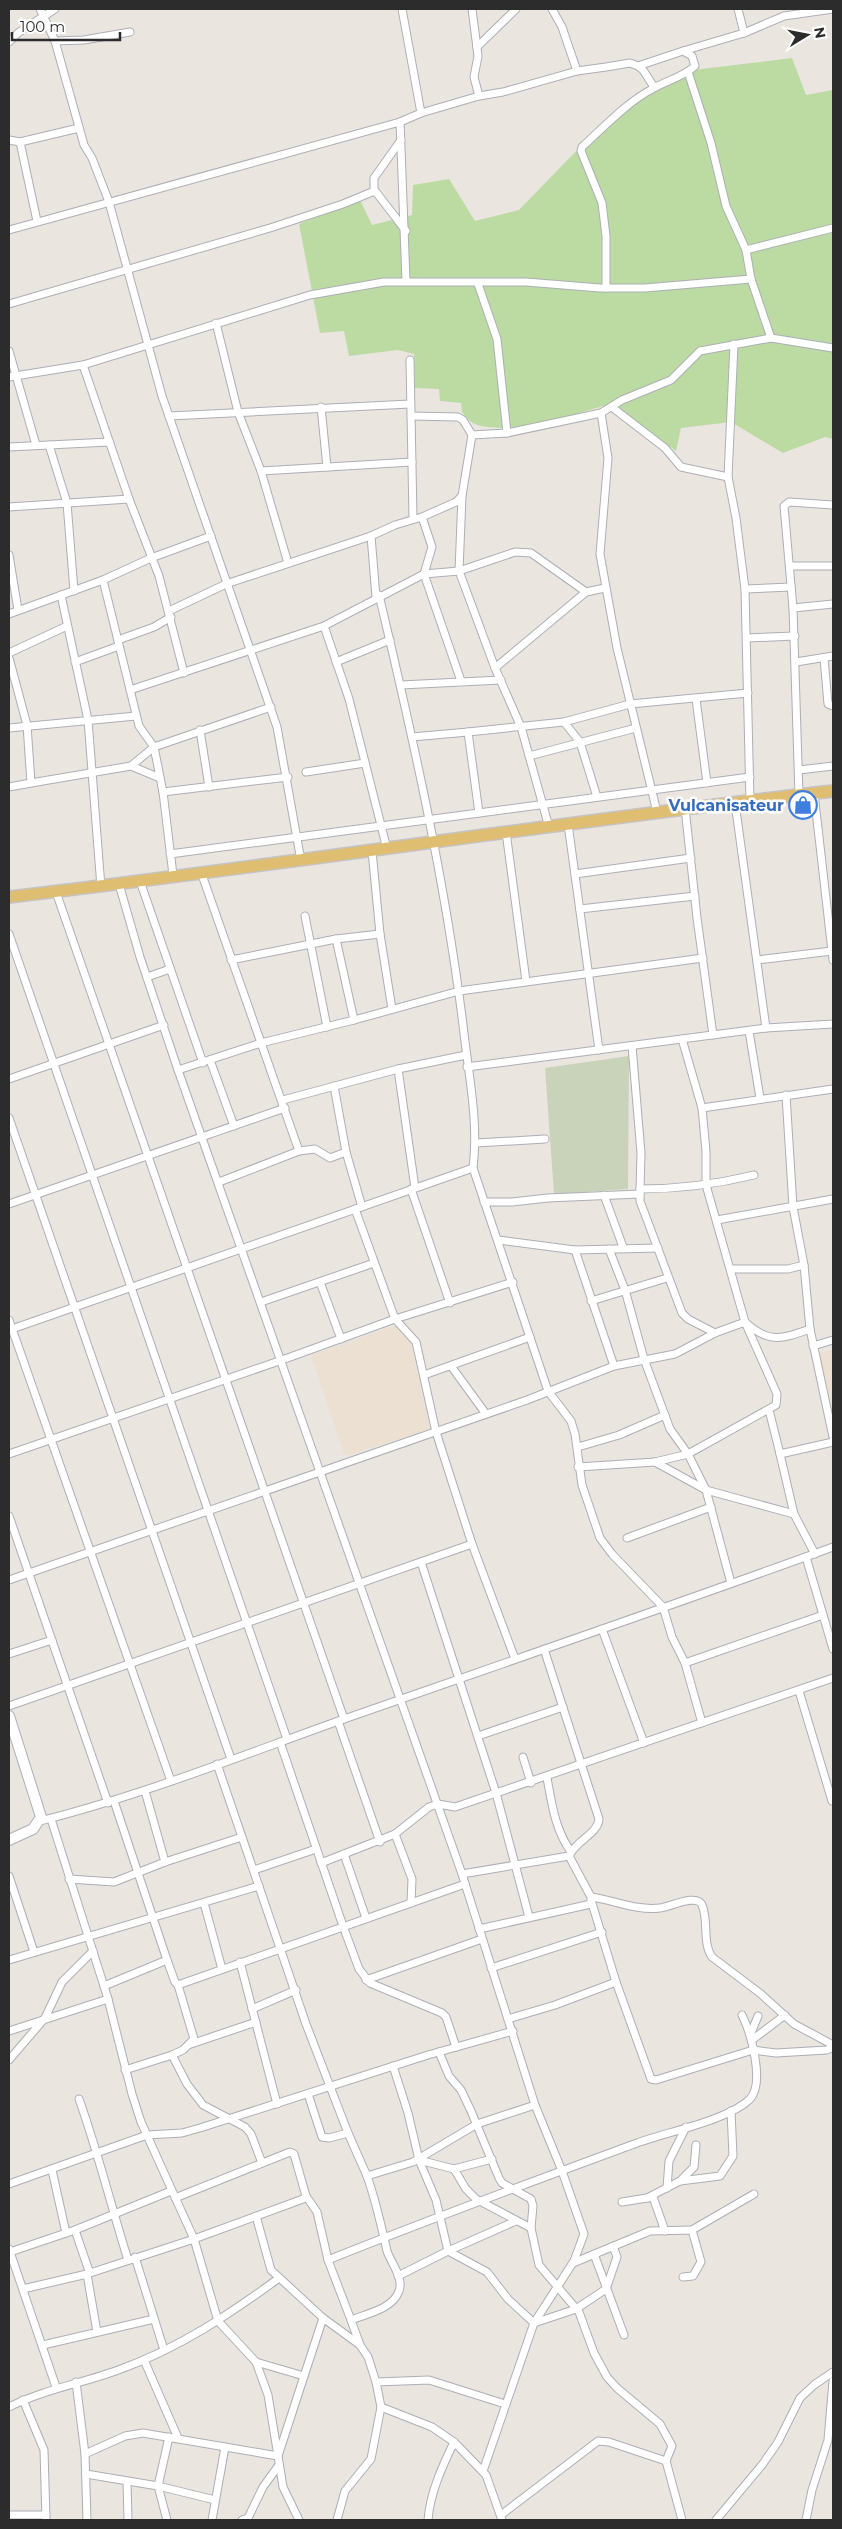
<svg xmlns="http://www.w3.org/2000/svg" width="842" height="2529" viewBox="0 0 842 2529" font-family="Montserrat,sans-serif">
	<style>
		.education { fill: #ebe0d1 }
		.green { fill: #bbdba3 }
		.cemetery { fill: #c8d3b9 }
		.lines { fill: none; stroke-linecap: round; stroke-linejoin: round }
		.street-casing { stroke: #acafb6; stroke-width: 9 }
		.secondary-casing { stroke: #acafb6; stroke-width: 12 }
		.primary-casing { stroke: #c4c4c4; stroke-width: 14 }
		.street { stroke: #fff; stroke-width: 7 }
		.secondary { stroke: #fff; stroke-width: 10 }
		.primary { stroke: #dfbd71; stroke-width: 11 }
		.labels { text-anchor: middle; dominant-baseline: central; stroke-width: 5; stroke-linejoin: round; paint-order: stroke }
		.shop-label { font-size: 16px; font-weight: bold; fill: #366cbe; stroke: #fff; text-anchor: end }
	</style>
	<rect width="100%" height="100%" fill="#ebe5e0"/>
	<g class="education">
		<path d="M406,1322L430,1429L345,1456L311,1355Z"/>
		<path d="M833,1350V1427L816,1353Z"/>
	</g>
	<path class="green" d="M792,58L806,95L833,90V439L825,437L783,453L731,422L681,428L676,451L611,404C577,413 505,438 473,423C469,421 465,416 462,412L461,403L440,401L439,389L415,388L414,354L398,350L349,356L344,331L320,333L299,224L360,200L372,225L412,215L413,185L449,179L475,221L519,210L580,147L657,87L693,70Z"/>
	<path class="cemetery" d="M629,1056L628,1189L554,1194L545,1068Z"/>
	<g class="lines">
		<defs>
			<g id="street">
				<path d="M40,9L55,41L84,145L92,158L109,202L162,396L277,727L301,861"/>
				<path d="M402,9L421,113"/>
				<path d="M472,9L478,56L474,77L479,96"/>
				<path d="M552,9L562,27L577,71"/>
				<path d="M738,9L744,33"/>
				<path d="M55,41L84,40L130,32"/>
				<path d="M9,42L18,33L55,9"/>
				<path d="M477,47L516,9"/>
				<path d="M638,66L683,51"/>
				<path d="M688,72L711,143L726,206L746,250L751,279L771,338"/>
				<path d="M400,122L406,281"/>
				<path d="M9,140L20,142L79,128"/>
				<path d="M20,142L37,221"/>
				<path d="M374,191V178L401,140"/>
				<path d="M9,230L400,122L421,113L479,96L503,92L577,71L606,67L630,63L638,66L643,70L654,87"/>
				<path d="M746,250L833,228"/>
				<path d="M478,284L497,339L507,433"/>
				<path d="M606,288V236L602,203L581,151L582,147C605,126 627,102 654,88C668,80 683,77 695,66L692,56L683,51L744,33L784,16L833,9"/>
				<path d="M9,304L270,228L343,204L372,192H376L406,231"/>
				<path d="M216,323L238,412L261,471L288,563"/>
				<path d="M734,344L728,477L736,518L745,589L750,801"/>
				<path d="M9,351L36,445"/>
				<path d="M410,360L413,519"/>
				<path d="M83,365L129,499L159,576L184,673"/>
				<path d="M9,377L83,365L310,295L384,282H526L600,288H645L751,279"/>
				<path d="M321,407L327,467"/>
				<path d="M613,408L665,448L681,467L728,477"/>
				<path d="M601,413L608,458L600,554L617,648L657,812"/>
				<path d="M169,416L410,404"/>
				<path d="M411,416L458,417L463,420L472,435L462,496L456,502L422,517L432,547L424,574L461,681"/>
				<path d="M472,435L507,433L601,413L622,400L671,380L700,351L771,338L833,348"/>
				<path d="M49,445L67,503L74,591"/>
				<path d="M9,447L109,442"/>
				<path d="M261,471L412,462"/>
				<path d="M462,496L459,571L495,668L521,727L549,827"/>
				<path d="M9,507L129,499"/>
				<path d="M371,536L376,597"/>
				<path d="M9,555L18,610"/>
				<path d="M790,566H833"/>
				<path d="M103,580L139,726L154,747L163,792L173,875"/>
				<path d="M745,589L791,587"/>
				<path d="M61,595L88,720L101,887"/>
				<path d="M379,595C413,738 445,880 463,1025C468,1072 479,1121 473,1168L548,1391L571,1421L575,1434L582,1485L600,1538L612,1554L663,1607L672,1637L685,1663L702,1723"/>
				<path d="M793,608L833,604"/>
				<path d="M169,611L226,584L371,536L395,525L422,517"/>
				<path d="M9,614L103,580L151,558L211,536"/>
				<path d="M324,626L349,699L387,849"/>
				<path d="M747,638L795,636"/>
				<path d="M118,640L154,627L171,617"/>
				<path d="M9,653L67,626"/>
				<path d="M9,658L27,725L31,783L131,766L154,747L271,707"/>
				<path d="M824,658L828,704L833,706"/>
				<path d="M75,662L119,646"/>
				<path d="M336,662L390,640"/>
				<path d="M796,662L833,656"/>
				<path d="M495,668L586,592L605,588"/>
				<path d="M401,685L501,680"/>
				<path d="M130,690L324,626L424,574L459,571L515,552L531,553L586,592"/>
				<path d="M696,699L707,783"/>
				<path d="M564,722L580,742L597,797"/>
				<path d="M9,728L136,716"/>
				<path d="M200,730L209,787"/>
				<path d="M412,737L468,732"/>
				<path d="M529,756L636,728"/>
				<path d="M131,766L160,778"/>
				<path d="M799,770L833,766"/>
				<path d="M306,772L365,763"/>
				<path d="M9,787L31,783"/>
				<path d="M163,792L288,777"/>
				<path d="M814,793L833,960"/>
				<path d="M799,795L793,608L784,506L789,502L833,505"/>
				<path d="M735,803L766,1028"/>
				<path d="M685,808L697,918L713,1035"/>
				<path d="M479,813L468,732L564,722L630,704L748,693"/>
				<path d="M568,824L599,1050"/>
				<path d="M506,832L526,981"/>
				<path d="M372,851L380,934L392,1009"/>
				<path d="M170,854L750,777"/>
				<path d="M201,872L299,1151"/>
				<path d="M575,874L691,858"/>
				<path d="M140,881L203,1063"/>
				<path d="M119,884L140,957L178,1070L462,1874L535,2105L562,2171L584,2234L574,2261L534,2323L483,2471"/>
				<path d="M56,892L344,1719"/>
				<path d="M580,909L695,896"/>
				<path d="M305,916L327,1027"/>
				<path d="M9,934L287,1739"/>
				<path d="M336,939L354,1020"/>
				<path d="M231,960L336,939L380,934"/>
				<path d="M757,960L832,951"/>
				<path d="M147,977L170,969"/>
				<path d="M749,1031L760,1098"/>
				<path d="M632,1046L641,1153L640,1189C679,1189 717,1184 754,1175"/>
				<path d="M210,1060L234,1126"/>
				<path d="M467,1067L766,1028L833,1024"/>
				<path d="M398,1069L415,1188"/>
				<path d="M178,1070L261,1043L354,1020L459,991L703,958"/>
				<path d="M9,1079L164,1025"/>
				<path d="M334,1086L346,1152L362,1207"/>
				<path d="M786,1095L793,1207L804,1265L810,1329"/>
				<path d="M283,1100L398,1069L466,1055"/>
				<path d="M702,1108L833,1089"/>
				<path d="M9,1118L231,1759"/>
				<path d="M476,1143L545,1139"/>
				<path d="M219,1182L299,1151L315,1149L330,1158L346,1152"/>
				<path d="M411,1189L450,1303"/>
				<path d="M640,1189V1201L682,1313L688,1319L715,1333"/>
				<path d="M604,1195L623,1247"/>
				<path d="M484,1202H512L548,1198L640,1194"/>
				<path d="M9,1204L285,1108"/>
				<path d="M355,1209L395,1319L416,1342L436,1432L472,1544L515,1659"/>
				<path d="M717,1220L833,1199"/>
				<path d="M498,1240L575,1250L658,1248"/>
				<path d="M609,1249L625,1290L644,1359L670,1429L688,1454L706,1490L731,1583"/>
				<path d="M575,1250L614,1366"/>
				<path d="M731,1269H788L804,1265"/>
				<path d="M320,1282L341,1339"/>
				<path d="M591,1301L667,1278"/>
				<path d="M261,1302L374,1263"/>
				<path d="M9,1320L171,1781"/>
				<path d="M9,1330L473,1168"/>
				<path d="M813,1346L833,1340"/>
				<path d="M451,1366L486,1414"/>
				<path d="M424,1375L530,1337"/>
				<path d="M769,1410L780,1454L833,1442"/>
				<path d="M578,1447L619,1435L665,1415"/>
				<path d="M9,1454L282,1360L395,1319L513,1282"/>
				<path d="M780,1454L794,1514"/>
				<path d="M655,1462L706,1490L794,1514L815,1554"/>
				<path d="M578,1467L655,1462L688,1454L776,1405L777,1394L745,1322L706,1185V1151L702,1108L682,1039"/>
				<path d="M9,1516L108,1803"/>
				<path d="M627,1538L711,1507"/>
				<path d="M806,1557L833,1649"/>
				<path d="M421,1562L496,1793L529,1917"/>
				<path d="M9,1580L527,1400L614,1366L675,1354L715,1333L745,1322C769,1344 782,1339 810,1329L833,1437"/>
				<path d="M602,1629L644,1743"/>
				<path d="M544,1649L599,1819C598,1834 576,1840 569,1856"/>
				<path d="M9,1654L52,1640"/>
				<path d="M685,1663L823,1615"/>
				<path d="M799,1691L832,1801"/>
				<path d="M9,1706L472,1544"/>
				<path d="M338,1721L380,1842"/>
				<path d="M478,1736L563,1707"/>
				<path d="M280,1742L343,1926L359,1969L370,1983L442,2013L446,2017L456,2047"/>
				<path d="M523,1757L531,1783"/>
				<path d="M217,1764L306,2024L348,2133L367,2176"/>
				<path d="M547,1778C552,1805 555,1829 571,1852"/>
				<path d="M145,1791L165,1862"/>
				<path d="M114,1801L167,1960L175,1982L178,1985L465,1884"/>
				<path d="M51,1819L108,1999L132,2094L141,2122L194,2239L303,2199L306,2196L294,2154L290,2152L175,2198"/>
				<path d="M40,1821C143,1795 243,1755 344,1719C507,1662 671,1606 833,1547"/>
				<path d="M395,1834L412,1879L411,1903"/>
				<path d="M344,1854L366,1918"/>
				<path d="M321,1863L395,1834L429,1807L438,1804L455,1807L833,1678"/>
				<path d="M254,1870L316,1849"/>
				<path d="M462,1874L569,1856L591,1897C614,1900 636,1911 660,1908C670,1907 697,1893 702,1905C709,1921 702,1943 712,1957L761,1994L794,2024L833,2045"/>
				<path d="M9,1876L34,1952"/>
				<path d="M69,1879L114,1882L165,1862L242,1837"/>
				<path d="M591,1900L616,1982"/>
				<path d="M204,1903L222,1969"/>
				<path d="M479,1929L591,1904"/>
				<path d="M9,1960L259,1886"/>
				<path d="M240,1962L277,2104"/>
				<path d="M491,1968L602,1932"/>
				<path d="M366,1980L482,1939"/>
				<path d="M178,1985L194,2039L183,2050L172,2055L187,2084L203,2105L245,2127L251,2134L262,2163"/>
				<path d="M104,1986L167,1960"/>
				<path d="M252,2009L296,1990"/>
				<path d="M508,2019L555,2005L616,1982L651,2079L656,2080L753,2050L776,2053L827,2050L833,2047"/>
				<path d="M9,2031L108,1999"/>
				<path d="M751,2033L758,2016"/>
				<path d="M752,2040L785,2015"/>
				<path d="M191,2044L256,2022"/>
				<path d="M439,2052L449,2076L461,2090L471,2111L499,2178L502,2183L531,2199L533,2206L531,2228L539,2265L579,2312L594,2353L607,2377L617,2388L660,2424L672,2446L666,2461L682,2520"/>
				<path d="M9,2060L45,2018L62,1982L93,1951"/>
				<path d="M393,2066L408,2113L419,2160L436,2200L448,2251L487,2272L508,2299L534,2323L576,2309L606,2289L617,2257L613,2246"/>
				<path d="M125,2070L172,2055"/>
				<path d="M308,2094L322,2137L329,2138L348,2133"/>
				<path d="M79,2099C98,2152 111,2206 128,2260"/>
				<path d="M419,2160L454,2169L492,2159"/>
				<path d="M454,2169L466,2189L476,2199L531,2228"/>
				<path d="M52,2170L66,2233"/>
				<path d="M680,2181L694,2167L696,2145"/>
				<path d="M9,2184L147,2135L182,2133L200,2128L428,2055L513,2031"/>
				<path d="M667,2188L669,2161L686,2127"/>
				<path d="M306,2196L317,2212L328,2260L351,2320"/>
				<path d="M647,2198L680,2181L720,2176L733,2156L731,2111"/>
				<path d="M622,2202L653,2197L665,2231"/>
				<path d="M256,2216L271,2270L323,2318L360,2345L368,2357L376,2382L429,2380L505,2404"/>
				<path d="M75,2230L89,2271"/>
				<path d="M692,2230L754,2194"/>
				<path d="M9,2249L56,2387"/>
				<path d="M10,2252L75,2230L171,2191"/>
				<path d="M594,2254L624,2335"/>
				<path d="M135,2257L164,2350"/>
				<path d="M328,2260C430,2219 534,2181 637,2143C667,2132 729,2120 750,2099C765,2083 751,2033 742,2015"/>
				<path d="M573,2263L650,2231L692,2230L701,2262L693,2276L683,2277"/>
				<path d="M398,2276L448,2251L516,2221"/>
				<path d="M23,2289L87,2274"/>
				<path d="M43,2345L154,2319"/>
				<path d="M360,2345L351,2320C366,2314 393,2309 399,2291C404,2278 391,2263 387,2251C381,2225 376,2201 367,2176L413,2162L477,2124L535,2105"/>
				<path d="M144,2360L178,2438"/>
				<path d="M256,2362L304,2376"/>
				<path d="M76,2382L85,2454L87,2520"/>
				<path d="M23,2400L44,2450L46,2520"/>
				<path d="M9,2407C45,2389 84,2383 121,2369C179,2348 230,2314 279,2278"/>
				<path d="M381,2407L432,2427L454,2442L486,2475L502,2520"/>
				<path d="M85,2454L125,2436L143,2433L278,2456L268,2395L256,2362L218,2321L194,2239L87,2274L97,2332"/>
				<path d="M86,2474L158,2486L215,2500"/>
				<path d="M127,2482L128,2520"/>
				<path d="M9,2515H46"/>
				<path d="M501,2515L598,2441L609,2442L666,2461"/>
				<path d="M167,2520L158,2486L169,2437"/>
				<path d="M212,2520L225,2447"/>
				<path d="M242,2520L248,2518L263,2487L279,2465"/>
				<path d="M299,2520L283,2487L278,2456L323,2318"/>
				<path d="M337,2520L345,2491L371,2459L381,2407L376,2382"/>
				<path d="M428,2520C430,2493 442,2467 454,2442"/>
				<path d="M716,2520L762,2465L778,2442L800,2398L814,2385L833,2372"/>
				<path d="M806,2520L812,2490L828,2440L833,2381"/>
			</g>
			<path id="secondary" d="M9,1716L41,1817L33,1829L9,1840"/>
			<path id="primary" d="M9,897C284,865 558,822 833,791"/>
		</defs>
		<use href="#street" class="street-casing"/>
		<use href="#secondary" class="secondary-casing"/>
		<use href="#primary" class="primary-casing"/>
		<use href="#street" class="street"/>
		<use href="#secondary" class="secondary"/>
		<use href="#primary" class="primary"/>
	</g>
	<defs>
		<symbol id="shop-ring" viewBox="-11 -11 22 22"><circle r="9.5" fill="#fff" stroke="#3f7fe0" stroke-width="1.5"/><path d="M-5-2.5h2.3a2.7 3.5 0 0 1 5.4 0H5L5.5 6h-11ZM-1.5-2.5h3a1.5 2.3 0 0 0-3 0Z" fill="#3f7fe0"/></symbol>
	</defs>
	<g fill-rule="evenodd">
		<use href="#shop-ring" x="787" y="789" width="32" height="32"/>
	</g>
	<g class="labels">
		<g class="shop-label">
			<text x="784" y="805">Vulcanisateur</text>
		</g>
	</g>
	<rect width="842" height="2529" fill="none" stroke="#2c2c2c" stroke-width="20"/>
	<g transform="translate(807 35) rotate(80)" stroke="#ffffff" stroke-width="4" paint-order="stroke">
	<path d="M0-4L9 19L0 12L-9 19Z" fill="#2c2c2c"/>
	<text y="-8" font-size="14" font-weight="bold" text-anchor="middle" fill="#2c2c2c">N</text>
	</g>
	<path d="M12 32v8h108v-8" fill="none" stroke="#2c2c2c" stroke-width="2.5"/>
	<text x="20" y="32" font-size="15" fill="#2c2c2c" stroke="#ffffff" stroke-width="4" paint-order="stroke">100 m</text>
</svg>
